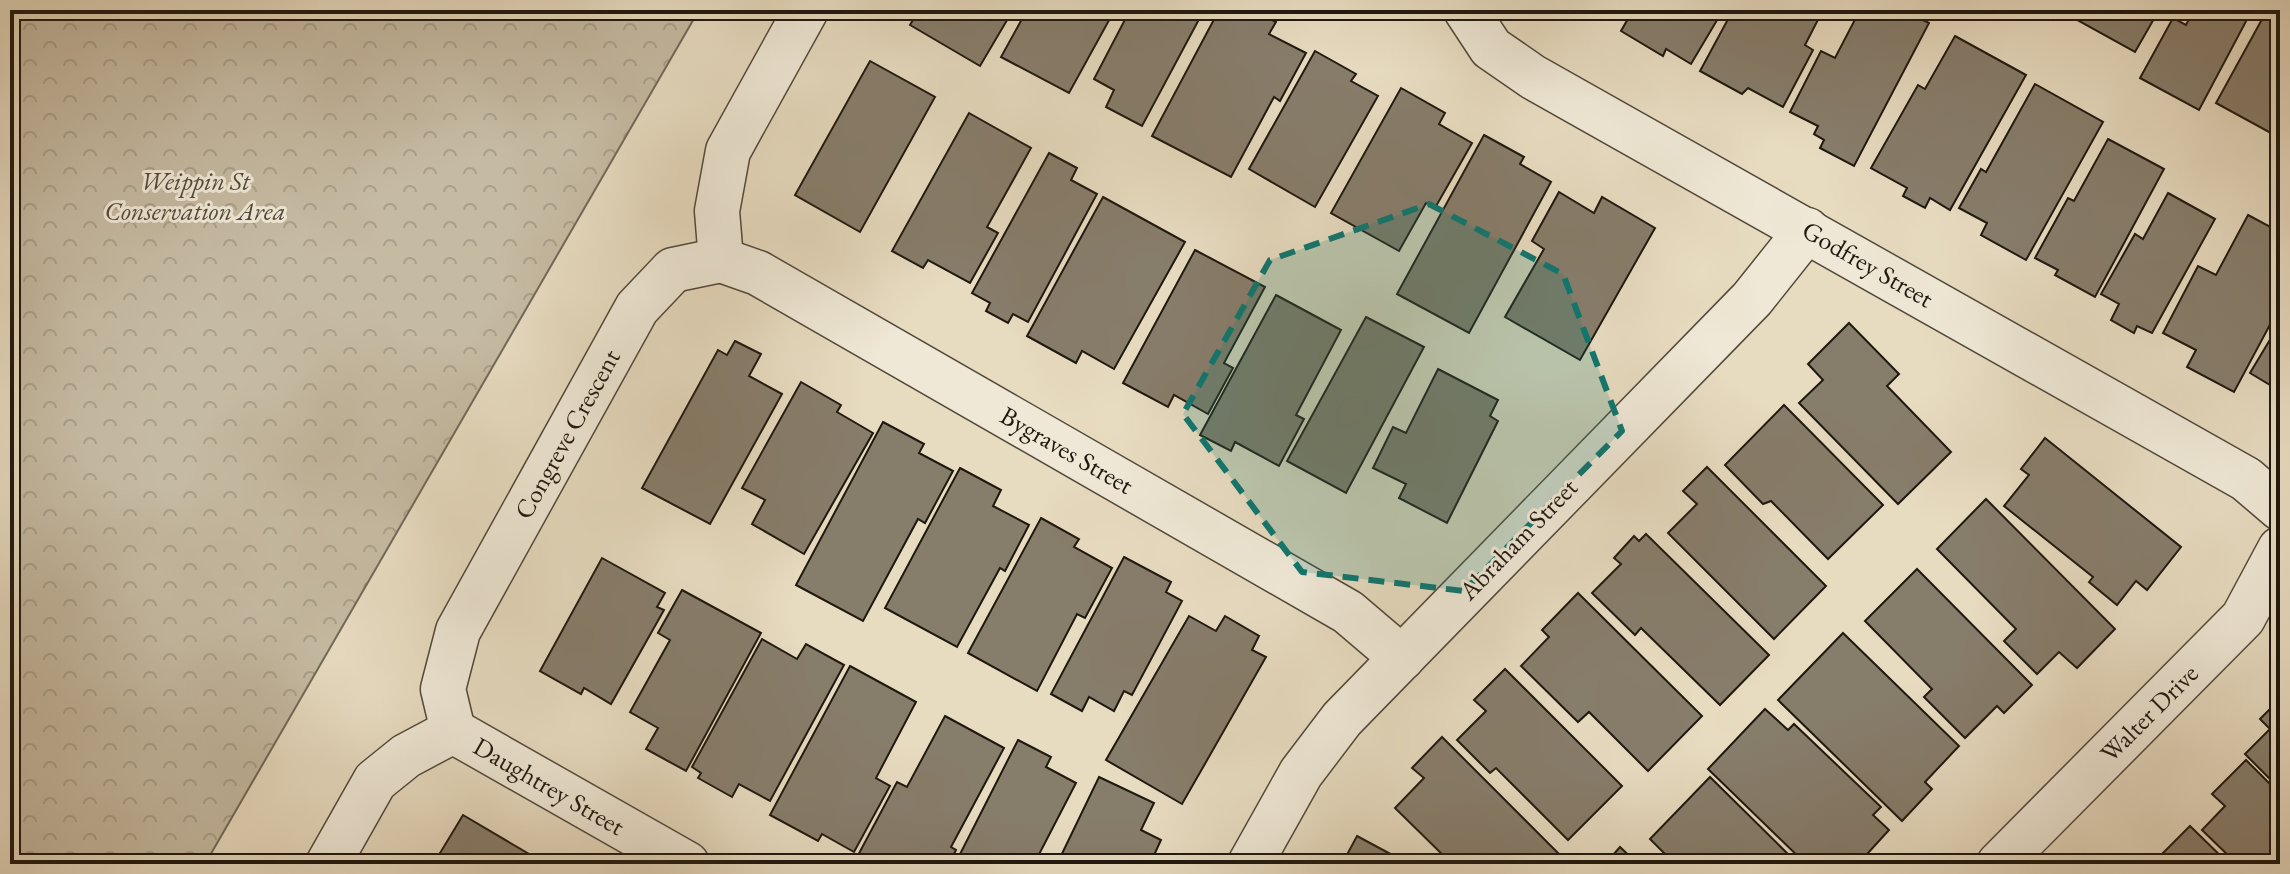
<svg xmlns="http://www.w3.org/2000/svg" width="2290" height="874" viewBox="0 0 2290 874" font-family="'EB Garamond',serif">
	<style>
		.forest { fill: url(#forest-crowns); stroke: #726958; stroke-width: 2 }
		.building { fill: #877d6b; stroke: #1f180f; stroke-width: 2 }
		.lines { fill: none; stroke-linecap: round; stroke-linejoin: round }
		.minor-casing { stroke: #51493b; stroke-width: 47 }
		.minor { stroke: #efe8d6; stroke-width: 44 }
		.marked { fill: #0f766e; fill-opacity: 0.2; stroke: #0f766e; stroke-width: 6; stroke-dasharray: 16 10; stroke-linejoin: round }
		.labels { text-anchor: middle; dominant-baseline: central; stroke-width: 6; stroke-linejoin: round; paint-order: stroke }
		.park-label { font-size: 26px; font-style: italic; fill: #51493b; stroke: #efe8d6 }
		.street-label { font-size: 26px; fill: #1f180f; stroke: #efe8d6 }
	</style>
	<defs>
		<pattern id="forest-crowns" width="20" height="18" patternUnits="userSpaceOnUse" patternTransform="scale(2)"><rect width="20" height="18" fill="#c5baa2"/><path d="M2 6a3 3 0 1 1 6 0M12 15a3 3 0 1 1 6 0" fill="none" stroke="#a99f8a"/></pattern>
	</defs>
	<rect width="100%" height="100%" fill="#e7dbc0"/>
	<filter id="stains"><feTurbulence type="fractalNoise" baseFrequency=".0025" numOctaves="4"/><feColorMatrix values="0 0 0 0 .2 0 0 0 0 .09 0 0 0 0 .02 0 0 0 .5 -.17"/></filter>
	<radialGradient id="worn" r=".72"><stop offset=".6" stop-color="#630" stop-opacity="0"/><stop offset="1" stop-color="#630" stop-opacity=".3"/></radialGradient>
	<path class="forest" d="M10,10H699L205,864H10Z"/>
	<g class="building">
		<path d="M919,10H1013L980,66L910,25Z"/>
		<path d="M1027,10H1123L1119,17L1113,13L1069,93L1001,57Z"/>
		<path d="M1130,10H1204L1142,126L1106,107L1114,90L1094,79Z"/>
		<path d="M1219,10H1253L1276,22L1269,34L1306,53L1280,101L1274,97L1231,177L1152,136Z"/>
		<path d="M1633,10H1723L1691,64L1666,49L1663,56L1621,31Z"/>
		<path d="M1733,10H1823L1805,45L1813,50L1783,107L1748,88L1742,94L1700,71Z"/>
		<path d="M1860,10H1903L1929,23L1854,166L1820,148L1824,140L1814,134L1818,126L1790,112L1821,51L1835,58Z"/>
		<path d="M2035,10H2059L2053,20Z"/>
		<path d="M2071,10H2159L2135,52L2068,15Z"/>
		<path d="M2194,10H2252L2199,110L2140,78L2173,18L2186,25Z"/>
		<path d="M2263,10H2280V138L2216,103L2266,12Z"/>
		<path d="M1955,36L2026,75L1950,210L1930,198L1925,208L1903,196L1907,188L1871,168L1918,85L1925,89Z"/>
		<path d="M1315,51L1356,74L1351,81L1378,96L1315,207L1249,169Z"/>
		<path d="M870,61L935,97L860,232L795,195Z"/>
		<path d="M2035,84L2103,122L2026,260L1981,235L1987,223L1959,208L1981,169L1986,172Z"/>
		<path d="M1401,88L1445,113L1439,124L1472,143L1435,208L1426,203L1399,251L1331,213Z"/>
		<path d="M969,113L1031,148L987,227L998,233L970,283L928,260L923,268L892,251Z"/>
		<path d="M1484,135L1524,157L1520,164L1551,182L1469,333L1397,294Z"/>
		<path d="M2108,139L2164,169L2095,297L2055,275L2058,270L2035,258L2068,198L2074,201Z"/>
		<path d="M1049,153L1077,168L1071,180L1097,194L1028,322L1013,314L1008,323L986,311L990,303L972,293Z"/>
		<path d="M1559,192L1594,213L1602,197L1655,228L1580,360L1505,317L1544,249L1532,241Z"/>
		<path d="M2168,193L2215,219L2152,333L2137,326L2134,333L2111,320L2119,304L2101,294L2135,234L2143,239Z"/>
		<path d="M1103,197L1185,242L1114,369L1082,351L1076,363L1027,336Z"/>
		<path d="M2248,215L2280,232V306L2234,392L2187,367L2196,350L2163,333L2198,266L2216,275Z"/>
		<path d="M1195,250L1265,287L1224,363L1233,368L1208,414L1174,395L1168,407L1123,383Z"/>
		<path d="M1276,295L1341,330L1296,415L1304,419L1279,466L1235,442L1231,451L1200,435Z"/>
		<path d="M1366,317L1424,347L1346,493L1287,461Z"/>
		<path d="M1849,323L1899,374L1887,386L1951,452L1898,504L1799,403L1823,380L1808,364Z"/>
		<path d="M2280,323V391L2250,373Z"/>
		<path d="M735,341L761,354L749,376L782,394L710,524L642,488L718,350L727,355Z"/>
		<path d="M1438,369L1498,400L1490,416L1498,421L1447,523L1399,498L1406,484L1373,468L1393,427L1406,433Z"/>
		<path d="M801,382L841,405L837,412L873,433L804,554L752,524L765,500L742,488Z"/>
		<path d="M1784,405L1883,505L1828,559L1771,501L1763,504L1725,465Z"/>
		<path d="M883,422L924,444L919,453L953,471L925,523L918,519L863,621L796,585Z"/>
		<path d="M2045,438L2181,547L2147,590L2136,581L2117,605L2089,582L2093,577L2004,506L2029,475L2021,469Z"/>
		<path d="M1707,467L1826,586L1774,639L1668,533L1697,504L1683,491Z"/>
		<path d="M960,468L1001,490L993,506L1029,525L1005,571L1000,568L957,647L885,608Z"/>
		<path d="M1986,499L2115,629L2077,668L2059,652L2037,674L2004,641L2016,629L1937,549Z"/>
		<path d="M1041,518L1079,539L1074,547L1112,568L1085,618L1077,614L1037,691L968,653Z"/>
		<path d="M1646,534L1769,655L1720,705L1641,628L1635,635L1592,593L1621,564L1614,558L1634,536L1639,541Z"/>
		<path d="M1124,557L1171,582L1166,592L1182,601L1132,695L1124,691L1114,711L1089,697L1082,711L1051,694Z"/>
		<path d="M602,558L665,593L657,607L664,610L611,704L584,688L581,694L540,671Z"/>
		<path d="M1917,569L2032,685L2004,713L1997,706L1965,738L1924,697L1932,689L1865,621Z"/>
		<path d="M682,590L761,633L686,771L646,749L658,728L630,712L670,640L658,633Z"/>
		<path d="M1578,593L1702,716L1648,771L1589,712L1578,722L1521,666L1549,637L1542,630Z"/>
		<path d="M1189,616L1216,631L1225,616L1259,636L1252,650L1266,657L1182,804L1106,760Z"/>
		<path d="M1843,633L1959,746L1925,782L1932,789L1902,821L1778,700Z"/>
		<path d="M762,639L797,659L806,644L844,665L770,801L739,784L732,797L698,778L701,773L692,767Z"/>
		<path d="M850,666L916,702L876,778L890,786L854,852L822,834L818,841L770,815Z"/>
		<path d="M1505,669L1622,786L1568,840L1496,768L1490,773L1457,740L1486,711L1474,700Z"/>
		<path d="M2280,699V789L2245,754L2270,729L2260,719Z"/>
		<path d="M1765,709L1788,730L1794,724L1881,807L1873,815L1889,830L1858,864H1846L1842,860L1838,864H1806L1708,769Z"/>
		<path d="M945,716L1004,748L951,847L956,850L949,864H867L856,859L897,782L907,787Z"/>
		<path d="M1442,737L1558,853L1547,864H1452L1395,808L1424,778L1412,768Z"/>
		<path d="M1018,740L1051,757L1046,767L1076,783L1034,864H955Z"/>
		<path d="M2246,760L2280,794V864H2237L2202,830L2225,806L2212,794Z"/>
		<path d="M1099,777L1154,803L1141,830L1161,840L1150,864H1057Z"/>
		<path d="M1710,777L1798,864H1675L1650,839Z"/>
		<path d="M463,815L546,864H436L434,863Z"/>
		<path d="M2190,826L2229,864H2152Z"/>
		<path d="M1357,836L1409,864H1342Z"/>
		<path d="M1620,847L1638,864H1605Z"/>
	</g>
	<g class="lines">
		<defs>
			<g id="minor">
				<path d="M1466,10L1491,48L1533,77L2246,479L2280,508"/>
				<path d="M721,260L758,273L1348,612L1402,658"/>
				<path d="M453,731L687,864"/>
				<path d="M328,864L375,781L406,756L453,731L443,689L458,631L637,308L673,270L721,260L717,211L728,151L806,10"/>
				<path d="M1250,864L1301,773L1342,719L1752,299L1807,230"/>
				<path d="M1999,864L2243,618L2280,549"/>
			</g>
		</defs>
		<use href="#minor" class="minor-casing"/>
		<use href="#minor" class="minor"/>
	</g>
	<path class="marked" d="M1429,204L1563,274L1622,431L1464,591L1302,572L1183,414L1270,260Z"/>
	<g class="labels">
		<g class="park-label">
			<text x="195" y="181">Weippin St<tspan x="195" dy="30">Conservation Area</tspan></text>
		</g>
		<g class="street-label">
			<text transform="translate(1868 264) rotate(30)">Godfrey Street</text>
			<text transform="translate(567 434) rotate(-61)">Congreve Crescent</text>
			<text transform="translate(1067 450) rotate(30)">Bygraves Street</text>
			<text transform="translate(1518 539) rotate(-46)">Abraham Street</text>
			<text transform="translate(2149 713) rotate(-45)">Walter Drive</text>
			<text transform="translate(549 786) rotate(30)">Daughtrey Street</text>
		</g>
	</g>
	<rect width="2290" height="874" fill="none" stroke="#e7dbc0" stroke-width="40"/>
	<rect x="12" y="12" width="2266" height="850" fill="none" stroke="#1f180f" stroke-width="4"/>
	<rect x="20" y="20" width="2250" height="834" fill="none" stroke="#1f180f" stroke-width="2"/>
	<rect width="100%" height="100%" filter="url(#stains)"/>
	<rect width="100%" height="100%" fill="url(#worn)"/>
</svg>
